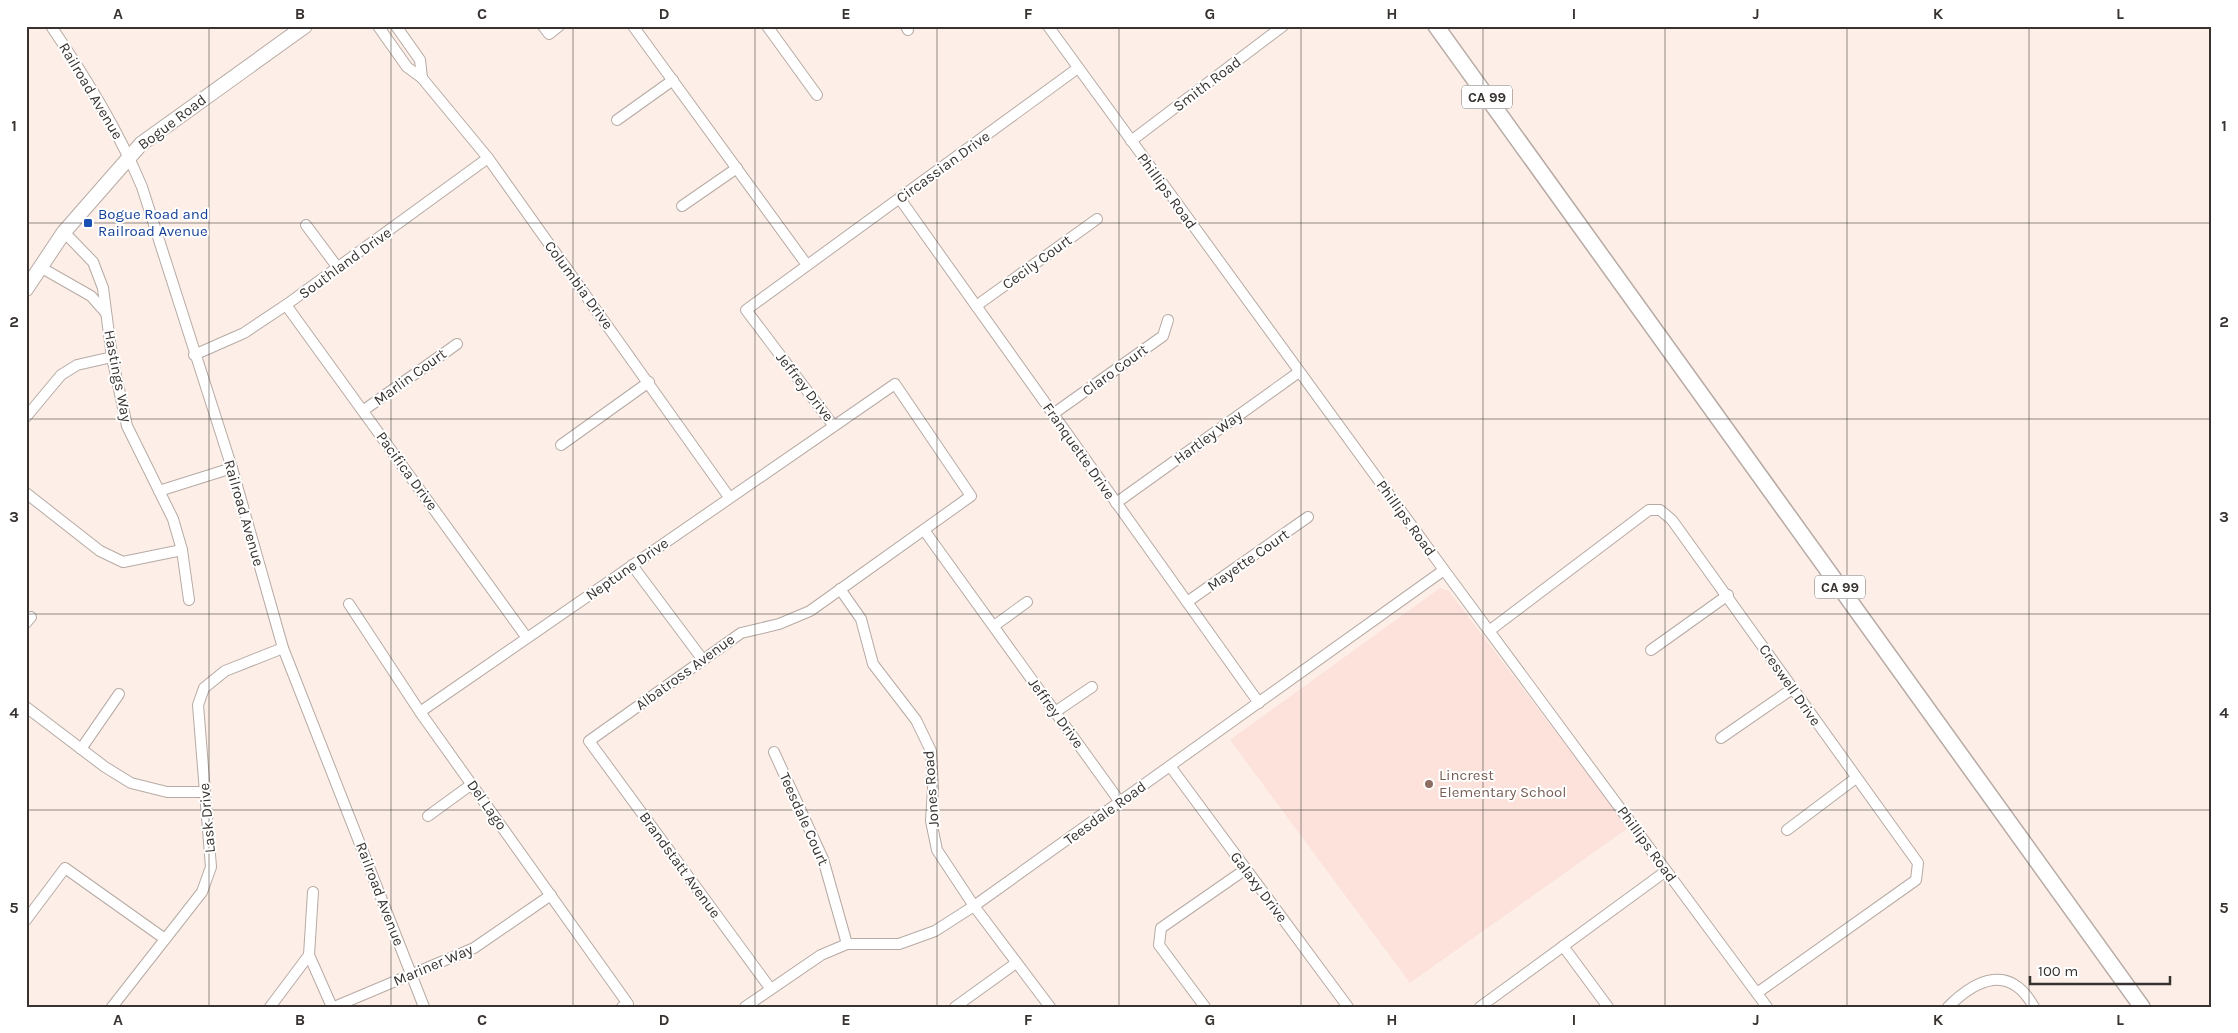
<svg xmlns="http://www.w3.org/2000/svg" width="2238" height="1033" viewBox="0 0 2238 1033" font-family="Karla,sans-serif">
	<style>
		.education { fill: #fce2db }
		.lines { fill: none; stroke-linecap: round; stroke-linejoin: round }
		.minor-casing { stroke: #b7aaa4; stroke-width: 12 }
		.major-casing { stroke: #b7aaa4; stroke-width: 16 }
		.highway-casing { stroke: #b7aaa4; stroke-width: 18 }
		.minor { stroke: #fff; stroke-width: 10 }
		.major { stroke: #fff; stroke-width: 14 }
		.highway { stroke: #fff; stroke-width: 15 }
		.grid { fill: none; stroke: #383330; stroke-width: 1; stroke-opacity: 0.55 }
		.transit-dot { fill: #1a4fb4; stroke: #fff; stroke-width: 2 }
		.education-dot { fill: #8d6e63; stroke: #fff; stroke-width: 2 }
		.labels { text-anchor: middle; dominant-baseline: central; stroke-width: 4; stroke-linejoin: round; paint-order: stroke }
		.shield { fill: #fff; stroke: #74706e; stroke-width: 1 }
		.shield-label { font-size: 14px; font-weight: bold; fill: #383330 }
		.street-label { font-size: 15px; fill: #383330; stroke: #fff }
		.transit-label { font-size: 15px; fill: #164399; stroke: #fff; text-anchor: start }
		.education-label { font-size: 15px; fill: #785e54; stroke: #fff; text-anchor: start }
		.neatline { fill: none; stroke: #383330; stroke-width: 2 }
		.grid-label { font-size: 16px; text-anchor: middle; font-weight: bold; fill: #383330 }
	</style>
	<rect width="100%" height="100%" fill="#fdefe8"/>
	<path class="education" d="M1440,588L1449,591L1628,828L1410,983L1230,740Z"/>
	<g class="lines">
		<defs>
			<g id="minor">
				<path d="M51,26C86,78 118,130 142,187L232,468L283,648L424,1007"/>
				<path d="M378,26L407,67L422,78L488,158L729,497"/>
				<path d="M396,26L420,60L422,78"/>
				<path d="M543,26L549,34L559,26"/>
				<path d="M633,26L807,265"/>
				<path d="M767,26L817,95"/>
				<path d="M906,26L908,30"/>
				<path d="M1048,26L1444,570L1767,1007"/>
				<path d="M617,120L673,80"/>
				<path d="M1131,141L1283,26"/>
				<path d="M900,199L1259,703"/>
				<path d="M682,206L737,168"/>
				<path d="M306,225L338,268"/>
				<path d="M64,232L93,262L103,288L112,357L127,426L173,519L182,550L189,600"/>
				<path d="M40,267L91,296L106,313"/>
				<path d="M286,305L527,638"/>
				<path d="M976,306L1097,219"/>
				<path d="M194,355L244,333L286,305L488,158"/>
				<path d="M364,410L457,344"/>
				<path d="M1053,414L1163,336L1168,320"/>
				<path d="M26,417L61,375L77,365L112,357"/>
				<path d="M833,425L746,310L1078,68"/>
				<path d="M561,445L649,382"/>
				<path d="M159,491L232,468"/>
				<path d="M26,493L100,551L123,562L182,550"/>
				<path d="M1116,503L1299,372"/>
				<path d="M924,530L1120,802"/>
				<path d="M632,565L703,660"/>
				<path d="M840,589L861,619L873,664L916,720L931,751L933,788L931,821L937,850L974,906L1050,1007"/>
				<path d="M1187,602L1308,517"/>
				<path d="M349,604L420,712L628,1004L622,1007"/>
				<path d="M26,623L31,617"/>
				<path d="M994,626L1027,602"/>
				<path d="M1489,631L1649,510H1660L1672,520L1918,863L1916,880L1757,993"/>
				<path d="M1651,650L1728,595"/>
				<path d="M26,707L105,767L131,783L167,792H204"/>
				<path d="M420,712L895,384L971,496L810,611L779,624L741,633L589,741L770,988"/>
				<path d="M1055,712L1092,687"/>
				<path d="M1721,738L1792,689"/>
				<path d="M81,749L119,694"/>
				<path d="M774,752L823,859L847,944"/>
				<path d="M1170,766L1348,1007"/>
				<path d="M428,816L472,784"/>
				<path d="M1787,830L1856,778"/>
				<path d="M313,892L309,955L332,1007"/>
				<path d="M26,920L65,868L165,939"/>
				<path d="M1563,946L1608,1007"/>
				<path d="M112,1007L202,892L211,867L198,705L204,688L225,671L283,648"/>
				<path d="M270,1007L309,955"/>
				<path d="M334,1007L474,948L551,895"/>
				<path d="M745,1007L821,955L847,944H899L935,931L974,906L1444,570"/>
				<path d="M955,1007L1016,963"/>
				<path d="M1205,1007L1159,945L1161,928L1246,869"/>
				<path d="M1480,1007L1666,871"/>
				<path d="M1948,1007C1977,978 2010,964 2034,1007"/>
			</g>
			<path id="major" d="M26,289L64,232L141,144L305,26"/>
			<path id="highway" d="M1436,26L2142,1007"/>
		</defs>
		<use href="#minor" class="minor-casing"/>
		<use href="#major" class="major-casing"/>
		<use href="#highway" class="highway-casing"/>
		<use href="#minor" class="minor"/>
		<use href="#major" class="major"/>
		<use href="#highway" class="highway"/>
	</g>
	<path class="grid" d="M209,26V1007M391,26V1007M573,26V1007M755,26V1007M937,26V1007M1119,26V1007M1301,26V1007M1483,26V1007M1665,26V1007M1847,26V1007M2029,26V1007M26,223H2212M26,419H2212M26,614H2212M26,810H2212"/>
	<rect class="transit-dot" x="83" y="218" width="10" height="10" rx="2.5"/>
	<circle class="education-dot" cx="1429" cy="784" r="5"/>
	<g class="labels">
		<g class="shield">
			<rect x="1462" y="85.5" width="50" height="23" rx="4"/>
			<rect x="1815" y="575.5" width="50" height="23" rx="4"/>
		</g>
		<g class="shield-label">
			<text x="1487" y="97">CA 99</text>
			<text x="1840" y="587">CA 99</text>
		</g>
		<g class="street-label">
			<text transform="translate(1207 84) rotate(-37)">Smith Road</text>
			<text transform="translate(91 91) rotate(59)">Railroad Avenue</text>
			<text transform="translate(172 122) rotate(-37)">Bogue Road</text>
			<text transform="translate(943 167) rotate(-36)">Circassian Drive</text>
			<text transform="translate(1167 191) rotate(54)">Phillips Road</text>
			<text transform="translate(1037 262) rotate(-36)">Cecily Court</text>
			<text transform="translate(345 263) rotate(-36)">Southland Drive</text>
			<text transform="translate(579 285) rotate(54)">Columbia Drive</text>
			<text transform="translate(1115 370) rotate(-36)">Claro Court</text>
			<text transform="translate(118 376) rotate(79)">Hastings Way</text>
			<text transform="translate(410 377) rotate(-36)">Marlin Court</text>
			<text transform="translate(805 387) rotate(52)">Jeffrey Drive</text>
			<text transform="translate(1208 437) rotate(-36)">Hartley Way</text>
			<text transform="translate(1079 451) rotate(55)">Franquette Drive</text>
			<text transform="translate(407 471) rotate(54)">Pacifica Drive</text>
			<text transform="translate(244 513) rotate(74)">Railroad Avenue</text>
			<text transform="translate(1406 518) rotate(54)">Phillips Road</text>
			<text transform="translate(1248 560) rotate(-35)">Mayette Court</text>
			<text transform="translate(627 569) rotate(-35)">Neptune Drive</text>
			<text transform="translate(685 672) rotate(-36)">Albatross Avenue</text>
			<text transform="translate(1790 685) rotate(55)">Creswell Drive</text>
			<text transform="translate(1056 713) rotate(54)">Jeffrey Drive</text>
			<text transform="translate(931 789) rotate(-94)">Jones Road</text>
			<text transform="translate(487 805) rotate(55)">Del Lago</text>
			<text transform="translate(1105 813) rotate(-36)">Teesdale Road</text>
			<text transform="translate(207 818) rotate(-95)">Lask Drive</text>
			<text transform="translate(804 819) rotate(66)">Teesdale Court</text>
			<text transform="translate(1647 844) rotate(54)">Phillips Road</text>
			<text transform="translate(680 865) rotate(54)">Brandstatt Avenue</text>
			<text transform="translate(1259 887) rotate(53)">Galaxy Drive</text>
			<text transform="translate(380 894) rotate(69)">Railroad Avenue</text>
			<text transform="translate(433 965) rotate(-23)">Mariner Way</text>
		</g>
		<g class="transit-label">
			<text x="98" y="214">Bogue Road and<tspan x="98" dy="17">Railroad Avenue</tspan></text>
		</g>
		<g class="education-label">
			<text x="1439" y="775">Lincrest<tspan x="1439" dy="17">Elementary School</tspan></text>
		</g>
	</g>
	<rect width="2238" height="1033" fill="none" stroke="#ffffff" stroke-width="55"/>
	<path d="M2030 976v8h140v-8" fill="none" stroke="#383330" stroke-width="2.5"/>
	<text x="2038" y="976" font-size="15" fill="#383330" stroke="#ffffff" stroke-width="4" paint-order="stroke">100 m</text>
	<rect x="28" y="28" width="2182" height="978" class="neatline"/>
	<g class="grid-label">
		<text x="118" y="19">A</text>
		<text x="300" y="19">B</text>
		<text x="482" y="19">C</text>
		<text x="664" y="19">D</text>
		<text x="846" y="19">E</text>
		<text x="1028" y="19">F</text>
		<text x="1210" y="19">G</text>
		<text x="1392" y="19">H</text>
		<text x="1574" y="19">I</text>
		<text x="1756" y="19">J</text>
		<text x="1938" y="19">K</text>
		<text x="2120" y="19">L</text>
		<text x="14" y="131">1</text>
		<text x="2224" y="131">1</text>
		<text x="14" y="327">2</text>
		<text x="2224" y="327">2</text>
		<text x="14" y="522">3</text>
		<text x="2224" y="522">3</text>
		<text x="14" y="718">4</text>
		<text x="2224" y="718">4</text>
		<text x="14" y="913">5</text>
		<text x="2224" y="913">5</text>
		<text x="118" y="1025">A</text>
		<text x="300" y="1025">B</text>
		<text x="482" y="1025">C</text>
		<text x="664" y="1025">D</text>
		<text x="846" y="1025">E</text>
		<text x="1028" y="1025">F</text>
		<text x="1210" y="1025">G</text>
		<text x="1392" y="1025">H</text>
		<text x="1574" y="1025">I</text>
		<text x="1756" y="1025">J</text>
		<text x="1938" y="1025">K</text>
		<text x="2120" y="1025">L</text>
	</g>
</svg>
